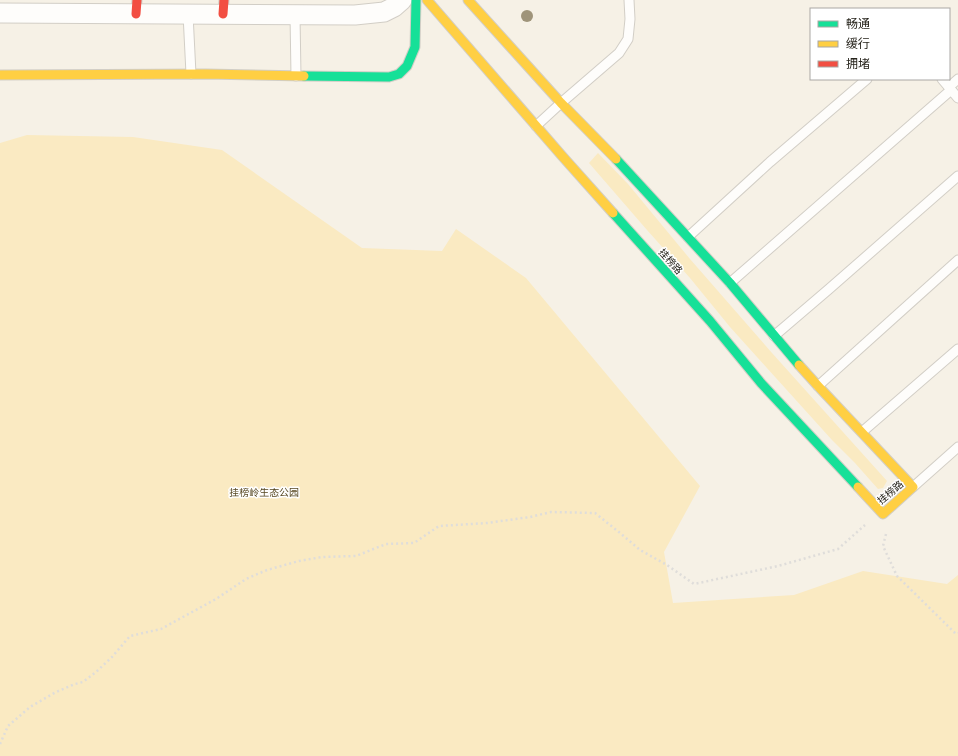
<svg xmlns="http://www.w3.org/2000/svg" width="958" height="756" viewBox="0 0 958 756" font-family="Inter,'Noto Sans SC',sans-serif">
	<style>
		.green { fill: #faeac2 }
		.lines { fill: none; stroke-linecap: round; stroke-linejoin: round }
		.lane-casing { stroke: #d2cec6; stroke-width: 11 }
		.street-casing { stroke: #d2cec6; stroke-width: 21 }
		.fast-casing { stroke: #d2cec6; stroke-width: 11 }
		.slow-casing { stroke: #d2cec6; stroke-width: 11 }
		.jam-casing { stroke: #d2cec6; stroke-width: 11 }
		.path { stroke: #dfddda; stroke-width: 2.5; stroke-dasharray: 2 3; stroke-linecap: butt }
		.lane { stroke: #fefdfb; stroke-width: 9 }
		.street { stroke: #fefdfb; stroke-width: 19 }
		.fast { stroke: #16e098; stroke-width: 9 }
		.slow { stroke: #ffcf43; stroke-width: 9 }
		.jam { stroke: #f24e42; stroke-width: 9 }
		.tree { fill: #9f947a }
		.labels { text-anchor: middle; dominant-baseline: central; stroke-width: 3; stroke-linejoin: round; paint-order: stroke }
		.street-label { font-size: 10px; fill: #27241c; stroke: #fff }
		.park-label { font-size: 10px; fill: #574822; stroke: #fff }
	</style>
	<rect width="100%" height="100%" fill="#f6f1e6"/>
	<g class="green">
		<path d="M27,135L133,137L222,150L362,248L442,251L456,229L526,278L700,486L664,552L673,603L794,595L863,571L947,584L958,575V756H0V143Z"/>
		<path d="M598,153L628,184L690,259L772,353L887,481L883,488L878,489L855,463L832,440L730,327L690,278L647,230L589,163Z"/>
	</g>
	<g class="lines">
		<defs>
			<g id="lane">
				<path d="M188,14L191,74"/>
				<path d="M295,15L296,76"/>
				<path d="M942,79L958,98"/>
				<path d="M949,87L958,79"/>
				<path d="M536,126L561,103L619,53L628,39L630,19L629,0"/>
				<path d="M688,237L770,162L867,79"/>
				<path d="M730,283L951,90"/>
				<path d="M774,336L829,289L958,176"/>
				<path d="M818,386L958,260"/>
				<path d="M862,432L958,349"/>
				<path d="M913,487L958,447"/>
			</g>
			<path id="street" d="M0,13L355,15L384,12L394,7L402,0"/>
			<g id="fast">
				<path d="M304,76L389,77L399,74L407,66L415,47L416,0"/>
				<path d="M616,159L730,283L799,365"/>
				<path d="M613,213L710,321L761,383L858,487"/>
			</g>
			<g id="slow">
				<path d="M427,0L563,157L613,213"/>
				<path d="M468,0L561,103L616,159"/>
				<path d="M0,75L206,74L304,76"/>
				<path d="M799,365L818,386L913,487L883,514L858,487"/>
			</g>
			<g id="jam">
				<path d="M136,14L137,0"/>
				<path d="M223,14L224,0"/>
			</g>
		</defs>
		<use href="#lane" class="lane-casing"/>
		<use href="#street" class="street-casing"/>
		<use href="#fast" class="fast-casing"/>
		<use href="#slow" class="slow-casing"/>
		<use href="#jam" class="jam-casing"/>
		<g class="path">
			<path d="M886,534L883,546L897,576L956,634L958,633"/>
			<path d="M0,744L8,726L30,707L56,692L75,684L83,682L96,672L112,657L130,636L161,629L216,599L246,579L267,570L299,561L322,557L356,556L386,544L414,543L439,526L487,523L530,517L551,512L595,513L620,533L640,550L667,565L694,584L778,566L838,549L865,525"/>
		</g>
		<use href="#lane" class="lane"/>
		<use href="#street" class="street"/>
		<use href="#fast" class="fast"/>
		<use href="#slow" class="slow"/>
		<use href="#jam" class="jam"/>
	</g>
	<circle class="tree" cx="527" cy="16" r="6"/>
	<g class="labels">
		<g class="street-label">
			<text transform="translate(671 261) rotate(48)">挂榜路</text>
			<text transform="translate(890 492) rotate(-40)">挂榜路</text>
		</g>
		<g class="park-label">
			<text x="264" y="492">挂榜岭生态公园</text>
		</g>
	</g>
	<rect x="810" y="8" width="140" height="72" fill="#ffffff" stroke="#a9a7a4"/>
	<rect x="818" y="21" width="20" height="6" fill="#16e098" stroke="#a9a7a4"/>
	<text x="846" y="28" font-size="12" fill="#27241c">畅通</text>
	<rect x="818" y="41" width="20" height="6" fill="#ffcf43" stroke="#a9a7a4"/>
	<text x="846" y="48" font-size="12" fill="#27241c">缓行</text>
	<rect x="818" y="61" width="20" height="6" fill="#f24e42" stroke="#a9a7a4"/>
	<text x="846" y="68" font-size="12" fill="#27241c">拥堵</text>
</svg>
